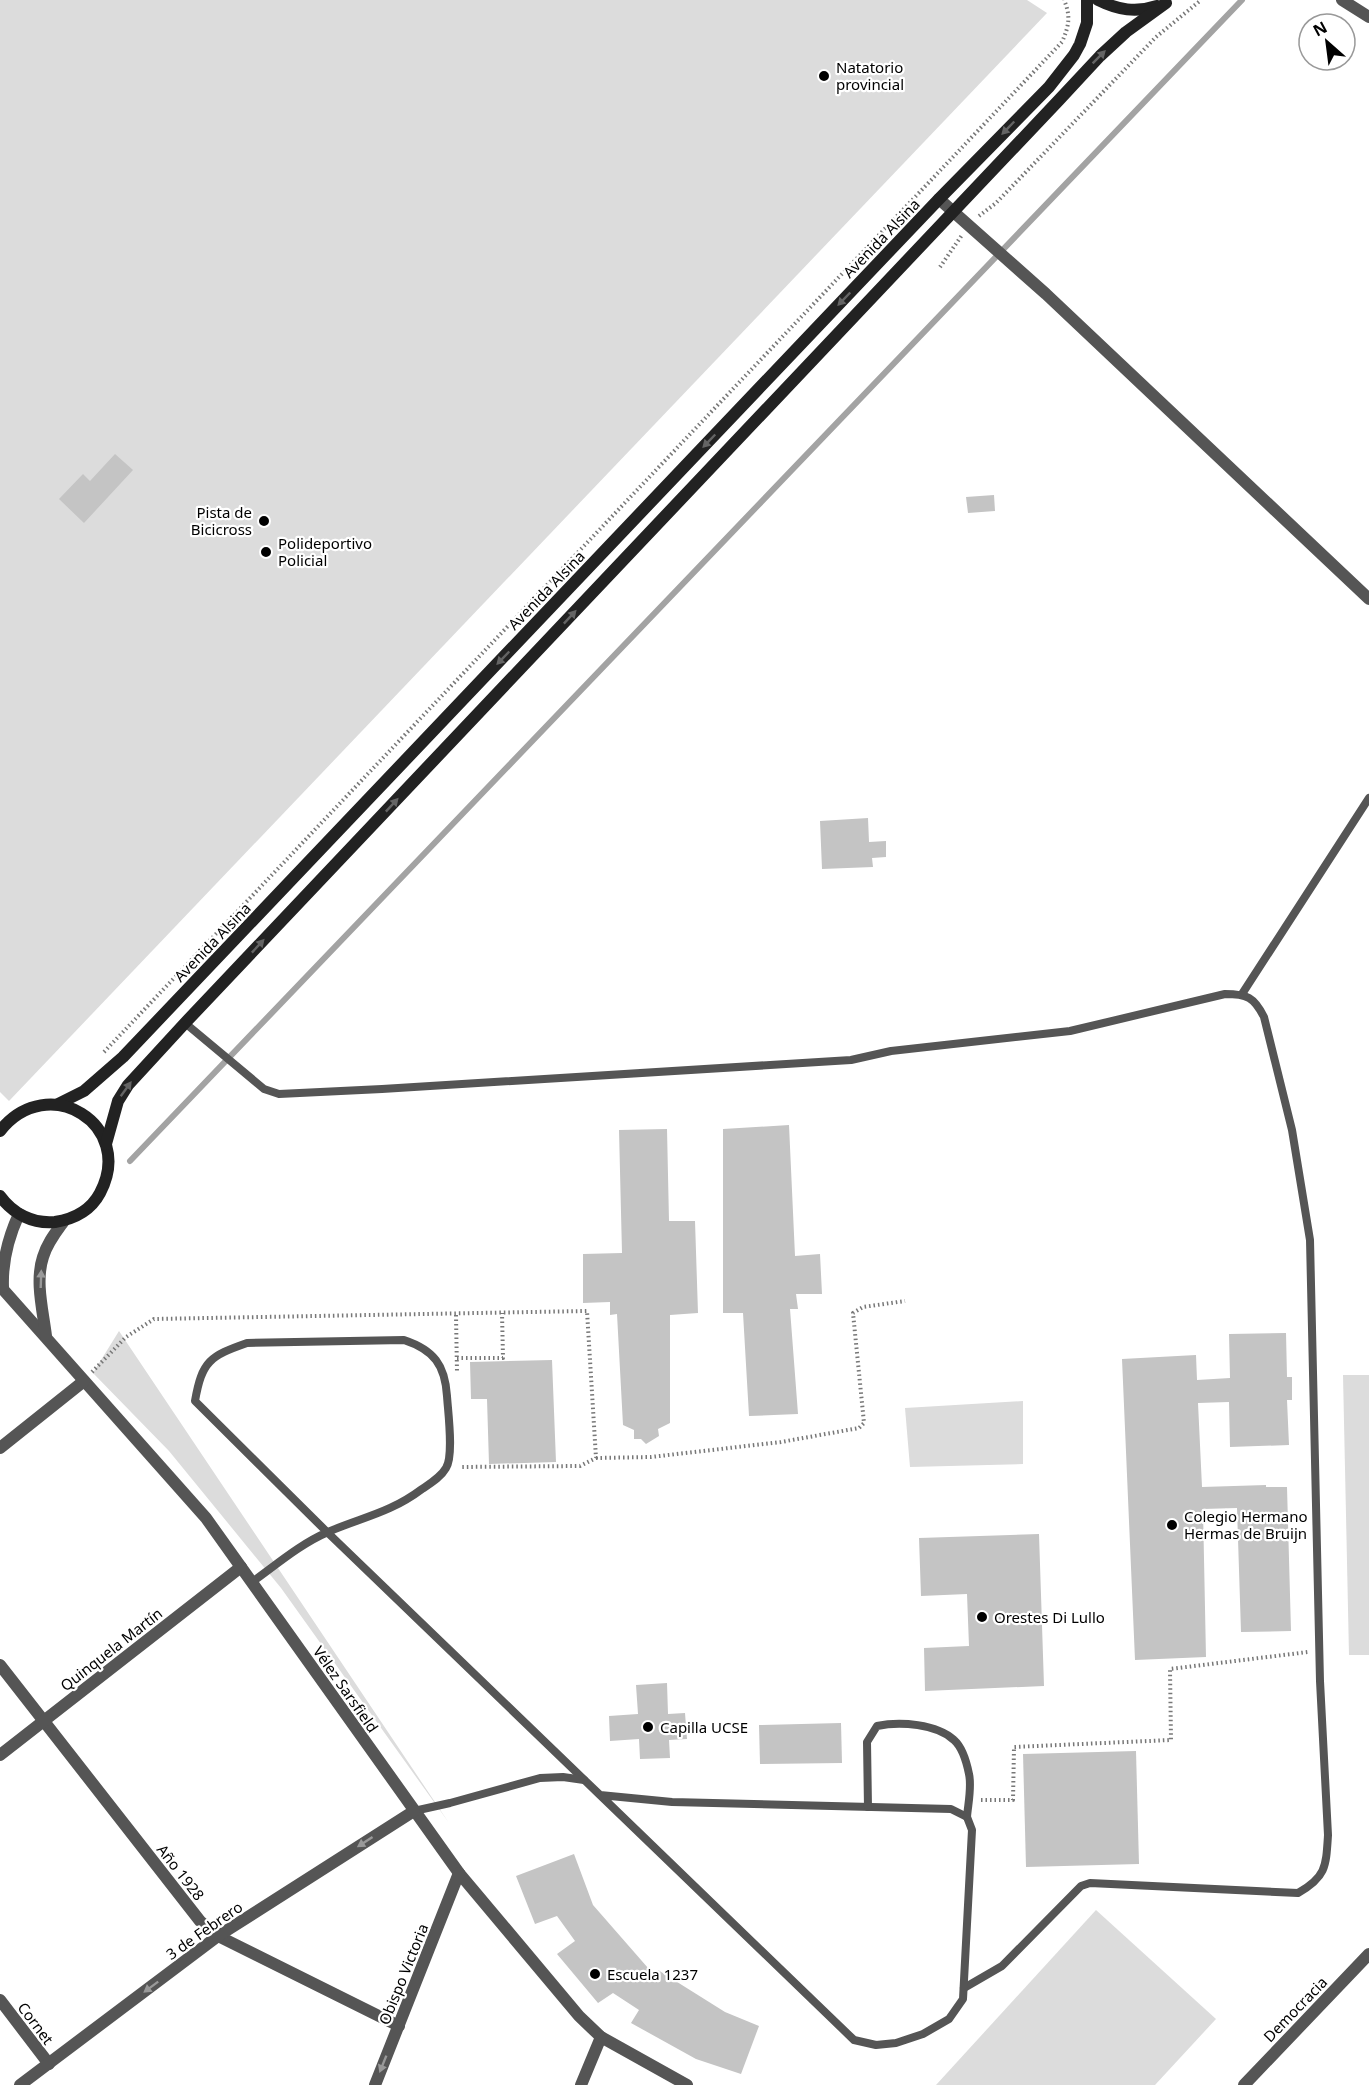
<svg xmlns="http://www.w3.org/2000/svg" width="1369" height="2085" viewBox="0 0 1369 2085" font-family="'Noto Sans',sans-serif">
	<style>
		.green { fill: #dcdcdc }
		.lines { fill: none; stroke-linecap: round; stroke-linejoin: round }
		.stream { stroke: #a3a3a3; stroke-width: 6 }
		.building { fill: #c4c4c4 }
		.path { stroke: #777; stroke-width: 4; stroke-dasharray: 1.5 3; stroke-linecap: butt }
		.lane { stroke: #555; stroke-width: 8 }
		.street { stroke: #555; stroke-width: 12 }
		.secondary { stroke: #222; stroke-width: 12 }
		.oneway { fill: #646464 }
		.oneway2 { fill: #999 }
		.poi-dot { fill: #000; stroke: #fff; stroke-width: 2 }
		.labels { text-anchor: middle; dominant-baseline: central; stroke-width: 4.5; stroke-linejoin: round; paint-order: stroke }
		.poi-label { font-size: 15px; fill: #000; stroke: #fff; text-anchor: start }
		.street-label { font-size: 15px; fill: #000; stroke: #fff }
	</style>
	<rect width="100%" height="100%" fill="#fff"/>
	<g class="green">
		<path d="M0,0H1027L1047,13L9,1101L0,1092Z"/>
		<path d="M119,1331L449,1823L281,1588L169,1451L93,1373Z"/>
		<path d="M1343,1375H1369V1655H1349Z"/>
		<path d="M1023,1401V1464L910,1467L905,1408Z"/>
		<path d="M1096,1910L1216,2019L1155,2085H936Z"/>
	</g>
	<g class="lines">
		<path class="stream" d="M130,1161L1242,0"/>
	</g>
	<g class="building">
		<path d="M115,454L133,470L84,523L59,499L83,474L90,481Z"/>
		<path d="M994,495L995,511L968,513L966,497Z"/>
		<path d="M868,818L869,842L886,841V857L872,858L873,867L822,869L820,821Z"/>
		<path d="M789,1125L795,1256L820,1254L822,1294H796L798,1309H790L798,1414L749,1416L743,1313H723V1129Z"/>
		<path d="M667,1129L669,1221H695L698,1313L670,1315V1423L658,1429L659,1436L646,1444L641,1439H634V1430L623,1425L617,1314L610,1315V1302L583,1303V1254L622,1253L619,1130Z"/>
		<path d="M1286,1333L1287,1377H1292V1400H1287L1289,1445L1230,1447L1229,1402L1198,1403L1202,1487L1266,1485V1487H1287L1291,1631L1241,1632L1237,1508L1203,1509L1206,1657L1135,1660L1122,1359L1196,1355L1197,1380L1230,1378L1229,1334Z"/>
		<path d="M552,1360L556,1462L489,1464L487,1399H471L470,1362Z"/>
		<path d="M1039,1534L1044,1686L925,1691L924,1648L969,1646L967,1594L921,1596L919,1538Z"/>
		<path d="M667,1683L668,1714L685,1713L687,1739L669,1740L670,1758L640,1759L639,1739L610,1741L609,1716L638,1714L636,1685Z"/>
		<path d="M841,1723L842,1763L760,1764L759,1725Z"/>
		<path d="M1136,1751L1139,1864L1026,1867L1023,1754Z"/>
		<path d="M574,1854L593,1905L655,1976L658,1970L725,2012L759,2026L741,2074L696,2059L631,2023L639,2010L613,1993L598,2003L557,1954L575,1941L557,1916L535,1924L516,1876Z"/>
	</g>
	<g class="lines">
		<g class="path">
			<path d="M979,216L996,203L1156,37L1201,0"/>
			<path d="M940,267L962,235"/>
			<path d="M104,1052L1062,42C1069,26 1071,16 1064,0"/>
			<path d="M456,1315L457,1372"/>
			<path d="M457,1358H503L502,1313"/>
			<path d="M92,1372L126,1337L154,1319L587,1311L596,1458L580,1466L460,1467"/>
			<path d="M596,1458L651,1457L781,1442L859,1428L864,1423L853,1313L863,1307L905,1301"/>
			<path d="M981,1800H1013L1014,1747L1171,1740L1170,1669L1308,1652"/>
		</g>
		<g class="lane">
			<path d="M1242,994L1369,798"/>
			<path d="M185,1023L264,1089L279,1094L382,1089L851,1060L891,1051L1070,1031L1225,994C1247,994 1254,997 1264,1017L1292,1130L1310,1240L1320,1681L1328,1835C1326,1867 1326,1877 1298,1893L1090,1883L1081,1886L1002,1966L964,1988"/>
			<path d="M252,1582C276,1565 300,1544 328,1532C363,1517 390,1513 422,1489C431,1483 441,1477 446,1468C454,1456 448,1412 447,1396C445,1365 434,1350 404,1340L247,1343C210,1356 202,1361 195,1401L327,1532L600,1795L672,1802L951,1809L967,1817L972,1830L963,1999L949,2019L923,2034L896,2043L876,2045L854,2040L600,1795"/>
			<path d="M868,1807L867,1742L877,1726C900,1721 937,1724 954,1740C963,1748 967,1764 969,1774C972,1787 968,1804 967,1817"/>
			<path d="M414,1811L450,1803L540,1778L563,1777L584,1780"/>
		</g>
		<g class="street">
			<path d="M1342,0L1369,17"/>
			<path d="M939,199L1046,294L1369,599"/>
			<path d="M0,1286L206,1518L459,1873L579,2016L601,2037L687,2085"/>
			<path d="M3,1287C2,1261 8,1238 19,1214"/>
			<path d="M46,1336C43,1311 35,1281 43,1257C47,1243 56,1232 64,1221"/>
			<path d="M0,1448L84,1381"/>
			<path d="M0,1665L200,1921L218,1936L399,2026"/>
			<path d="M0,1755L241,1567"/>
			<path d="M0,2000L49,2064"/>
			<path d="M20,2085L218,1936L414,1811"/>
			<path d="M375,2085L459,1873"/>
			<path d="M581,2085L601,2037"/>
			<path d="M1244,2085L1369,1954"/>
		</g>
		<g class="secondary">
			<path d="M1098,0C1118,10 1136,13 1157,6"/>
			<path d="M58,1104L84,1091L123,1057L939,199L1049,87L1074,55L1080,44L1087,23V0"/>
			<path d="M0,1131C48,1070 136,1125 100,1193C91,1210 74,1219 55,1222C33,1224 13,1214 0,1196"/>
			<path d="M106,1144L118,1101L128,1085L185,1023L1059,100L1100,56L1126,32L1166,3"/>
		</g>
	</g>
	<defs><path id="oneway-solid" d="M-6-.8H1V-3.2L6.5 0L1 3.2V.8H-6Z" transform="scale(1.5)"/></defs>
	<g class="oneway">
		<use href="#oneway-solid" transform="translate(1099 57) rotate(-45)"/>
		<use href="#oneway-solid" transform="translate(1008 128) rotate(134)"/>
		<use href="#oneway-solid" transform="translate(844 299) rotate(134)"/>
		<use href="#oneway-solid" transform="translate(709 441) rotate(134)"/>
		<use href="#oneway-solid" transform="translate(570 617) rotate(-47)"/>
		<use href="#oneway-solid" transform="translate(503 658) rotate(134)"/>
		<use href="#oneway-solid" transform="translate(392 805) rotate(-47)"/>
		<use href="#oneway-solid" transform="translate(258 946) rotate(-47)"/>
		<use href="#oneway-solid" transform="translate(126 1089) rotate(-54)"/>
	</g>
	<g class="oneway2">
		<use href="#oneway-solid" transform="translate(41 1279) rotate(-88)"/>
		<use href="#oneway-solid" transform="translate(365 1842) rotate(147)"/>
		<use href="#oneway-solid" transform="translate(151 1987) rotate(143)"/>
		<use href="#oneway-solid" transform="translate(383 2064) rotate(112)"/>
	</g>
	<g class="poi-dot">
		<circle cx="824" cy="76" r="6"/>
		<circle cx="264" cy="521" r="6"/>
		<circle cx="266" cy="552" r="6"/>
		<circle cx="1172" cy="1525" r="6"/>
		<circle cx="982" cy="1617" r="6"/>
		<circle cx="648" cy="1727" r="6"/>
		<circle cx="595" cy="1974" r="6"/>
	</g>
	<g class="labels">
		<g class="poi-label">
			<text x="836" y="67">Natatorio<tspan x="836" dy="17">provincial</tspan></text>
			<text x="252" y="512" text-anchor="end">Pista de<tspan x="252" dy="17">Bicicross</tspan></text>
			<text x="278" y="543">Polideportivo<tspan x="278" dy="17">Policial</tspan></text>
			<text x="1184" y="1516">Colegio Hermano<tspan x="1184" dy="17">Hermas de Bruijn</tspan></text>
			<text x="994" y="1617">Orestes Di Lullo</text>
			<text x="660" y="1727">Capilla UCSE</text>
			<text x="607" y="1974">Escuela 1237</text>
		</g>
		<g class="street-label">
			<text transform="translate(881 238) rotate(-46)">Avenida Alsina</text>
			<text transform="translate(546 590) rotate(-46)">Avenida Alsina</text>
			<text transform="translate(212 942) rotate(-46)">Avenida Alsina</text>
			<text transform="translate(111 1649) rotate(-38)">Quinquela Martín</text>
			<text transform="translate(346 1689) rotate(55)">Vélez Sarsfield</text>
			<text transform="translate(181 1872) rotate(52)">Año 1928</text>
			<text transform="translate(204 1930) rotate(-35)">3 de Febrero</text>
			<text transform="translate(403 1974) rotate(-68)">Obispo Victoria</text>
			<text transform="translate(1295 2009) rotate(-46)">Democracia</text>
			<text transform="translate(36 2023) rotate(53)">Cornet</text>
		</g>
	</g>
	<g transform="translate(1327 42) rotate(332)"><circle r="28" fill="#ffffff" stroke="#999999" stroke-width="1.5"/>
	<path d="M0-4.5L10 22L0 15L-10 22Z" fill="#000000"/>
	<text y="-9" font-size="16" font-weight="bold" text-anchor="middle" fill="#000000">N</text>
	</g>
</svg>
